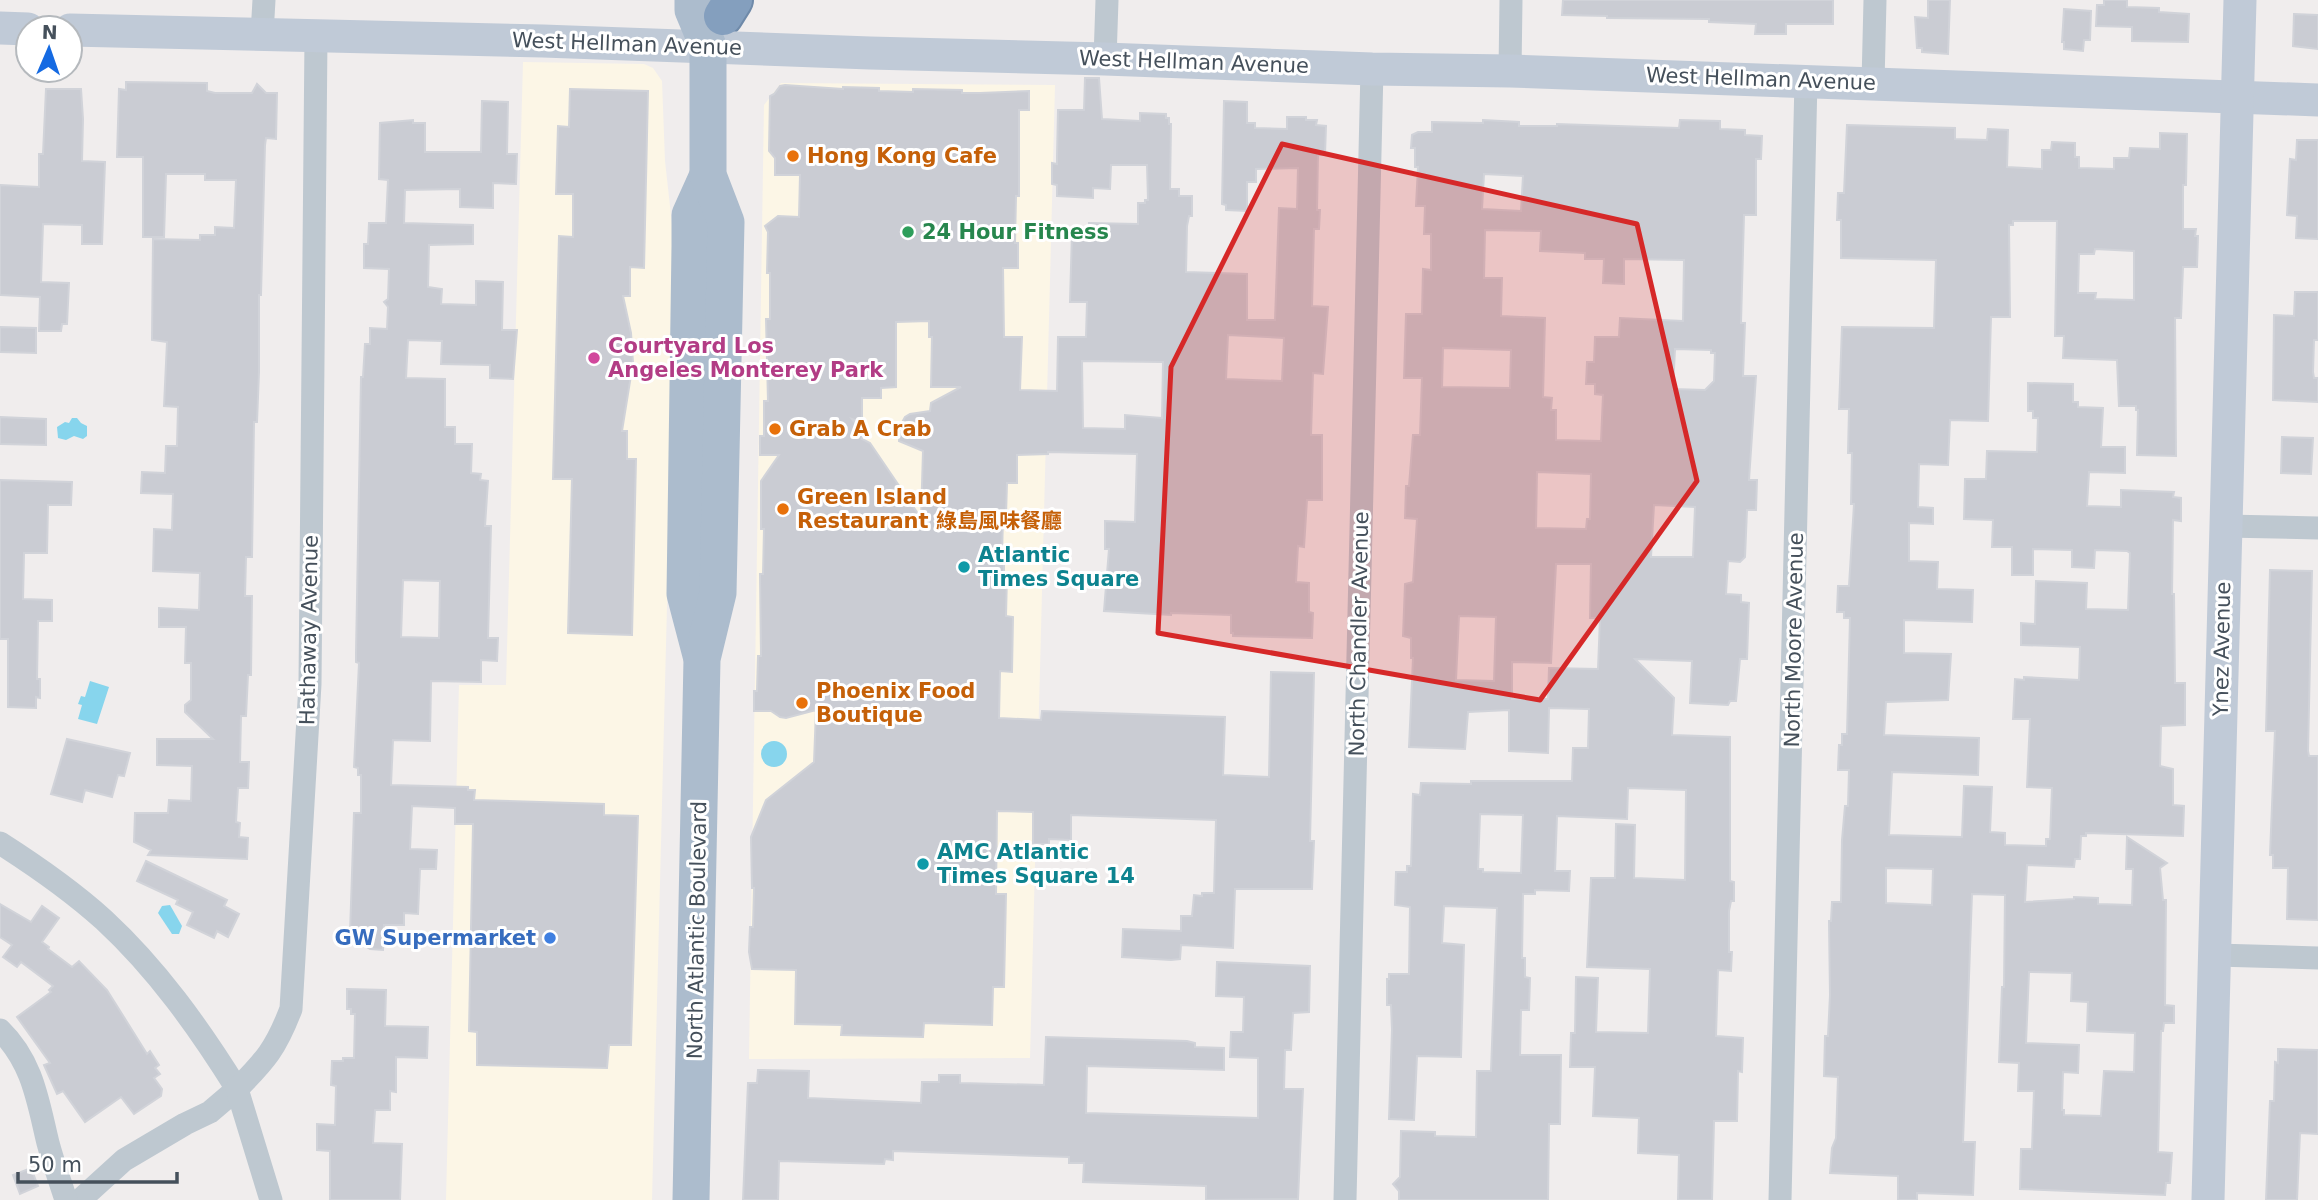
<svg xmlns="http://www.w3.org/2000/svg" width="2318" height="1200" viewBox="0 0 2318 1200" font-family="'DejaVu Sans','Noto Sans SC',sans-serif">
	<style>
		.commercial { fill: #fcf6e6 }
		.water { fill: #87d5ed }
		.building { fill: #caccd3; stroke: #d1d3d9; stroke-width: 2; fill-rule: evenodd }
		.lines { fill: none; stroke-linecap: round; stroke-linejoin: round }
		.highway-casing { stroke: #6f8aa9; stroke-width: 42 }
		.street { stroke: #bec8d0; stroke-width: 23 }
		.secondary { stroke: #c0cad7; stroke-width: 33 }
		.primary { stroke: #acbccd; stroke-width: 37 }
		.highway { stroke: #849fbe; stroke-width: 38 }
		.marked { fill: #d62828; fill-opacity: 0.2; stroke: #d62828; stroke-width: 5; stroke-linejoin: round }
		.food-dot { fill: #e8710a; stroke: #fff; stroke-width: 2.5 }
		.leisure-dot { fill: #2e9e5b; stroke: #fff; stroke-width: 2.5 }
		.hotel-dot { fill: #d1479c; stroke: #fff; stroke-width: 2.5 }
		.culture-dot { fill: #0f9aa8; stroke: #fff; stroke-width: 2.5 }
		.shop-dot { fill: #3f7fe0; stroke: #fff; stroke-width: 2.5 }
		.labels { text-anchor: middle; dominant-baseline: central; stroke-width: 6; stroke-linejoin: round; paint-order: stroke }
		.street-label { font-size: 21px; fill: #45505b; stroke: #fff }
		.food-label { font-size: 21px; font-weight: bold; fill: #c56008; stroke: #fff; text-anchor: start }
		.leisure-label { font-size: 21px; font-weight: bold; fill: #27864d; stroke: #fff; text-anchor: start }
		.hotel-label { font-size: 21px; font-weight: bold; fill: #b23c85; stroke: #fff; text-anchor: start }
		.culture-label { font-size: 21px; font-weight: bold; fill: #0d838f; stroke: #fff; text-anchor: start }
		.shop-label { font-size: 21px; font-weight: bold; fill: #366cbe; stroke: #fff; text-anchor: end }
	</style>
	<rect width="100%" height="100%" fill="#f0eded"/>
	<g class="commercial">
		<path d="M523,62L644,64L653,68L662,81L665,161L673,233L671,447L652,1200H446L459,685H506Z"/>
		<path d="M781,83L1055,85L1030,1058L749,1059L764,105Z"/>
	</g>
	<g class="water">
		<path d="M72,418H77L81,423L87,426V436L83,439L74,436L66,440L58,438L57,427L65,422L69,423Z"/>
		<path d="M90,681L109,687L97,724L78,719L82,705L78,704L81,696L85,697Z"/>
		<circle cx="774" cy="754" r="13"/>
		<path d="M170,905L182,926L179,934H172L158,913L162,906Z"/>
	</g>
	<g class="building">
		<path d="M1563,0H1833V24H1786V34H1755L1756,24L1709,22V19L1607,18V16L1562,15Z"/>
		<path d="M1928,0H1950L1948,54L1922,52V48H1917L1915,17L1928,18Z"/>
		<path d="M2104,0H2127V7L2159,8V12L2189,14L2188,42L2132,41V27L2096,26L2097,5H2104Z"/>
		<path d="M2064,9L2091,11L2090,40H2084L2083,51L2064,49V42H2062Z"/>
		<path d="M2294,14L2318,15V49L2293,46Z"/>
		<path d="M1085,78H1099L1102,119L1140,121V113L1166,114V118H1169V124H1171L1170,189H1179V196H1192V216H1189L1187,226L1186,272L1247,274V320H1275L1279,208L1297,209L1298,168L1256,169V182H1247V211L1226,210V205L1222,204L1224,101L1247,102V123H1255V128L1287,129V117H1306V120H1317L1316,125L1326,126L1325,155H1318L1317,210H1320L1319,229H1314L1312,306L1328,307L1323,374L1313,373L1311,435H1322V500H1307L1304,547L1298,546L1296,582L1309,583V612L1313,613L1312,638L1233,636V633H1231V615L1171,613V615L1104,611L1109,549H1105V521L1135,522L1137,454L1048,452V454L1017,455V483H1007L1006,515H1003L1002,559H1004V577L1007,576L1006,616L1013,617L1012,672L1000,671L999,718L1041,720L1042,711L1225,717L1223,775L1269,777L1271,672L1314,673L1310,841H1314L1312,889H1235L1233,948L1181,945L1180,959L1171,960L1122,957L1123,929L1181,931V916H1192L1194,895L1202,896V893H1214L1216,820L1071,815V840L1049,839V844H1033V812L997,811L996,894H1006L1004,987H993L992,1025L924,1023L923,1037L841,1035L842,1025L795,1024L796,970L752,969L749,952L750,927H753L754,888H752L751,837L766,800L814,762L816,710L786,718L780,717L771,711H754V691H757L758,656H761L760,574H763L764,529H761V481L779,455H760V436H764V401H768L766,319H770V273H767L768,232L765,226L778,216L799,217L800,175H775V158L769,151L770,96L774,94L780,86L785,85L843,89V87L879,88V91L913,92V89L962,90V93H980L1029,91V110H1019V196H1016L1015,243H1018V268H1003L1004,337H1022L1020,390L1057,391L1058,337H1086L1087,302H1070L1072,232H1089V223L1138,224V203H1145V200H1148L1147,165H1111L1110,189L1093,188V198L1057,196V185L1052,184V163L1057,164V157L1058,110H1084ZM929,321V337H932L931,387H961L931,403L930,411L910,414L905,417L900,426L899,441L923,451L921,518L870,443L862,439V432L852,419L862,423V398H881V388L896,387V322ZM1228,335L1284,338L1282,381L1226,379ZM1082,361L1163,362L1162,418L1125,415V429L1083,428Z"/>
		<path d="M126,82L207,83V91L215,93H252L257,84L266,93H277L276,139L266,138L265,145L261,295H259V372L257,422H254L252,557H246L245,596H252L251,675H248L246,716H241L240,762H249L248,788H238L236,822L240,823L239,837L248,838L247,859L148,855L151,850L134,842L135,813H168L169,800L191,801L192,766L157,765V739H213L185,712V705L191,700V663H185L186,627H159V608L199,610L200,573L153,571L154,529L172,530L173,494L141,493L142,472L165,473L166,446H177L178,407L164,406L167,342L152,340L153,239L200,240V235H215V227L234,228L236,180H205V174H166L164,237H143V157H117L119,89L126,90Z"/>
		<path d="M46,89H81L83,119L82,161L105,162L102,244H82V225L43,224L41,282L69,283L67,324H62L61,331H39L40,297L0,295V185L39,187V154H43Z"/>
		<path d="M570,89L648,91L644,268L630,267V296H623L631,333L633,363L622,431H627V459H636L632,635L568,633L572,479H553L559,236L573,237V194H556L558,126L569,127Z"/>
		<path d="M482,101L508,102L507,154H517L516,184L493,183V208L460,207V189L405,190L404,223L473,225V244L429,245L428,287L442,289L441,304L476,305V281L503,282L502,330H517L513,379L490,378V365L441,364L442,341L408,340L406,378L445,379V427H455V444H472L471,473L481,474L480,480L488,481L485,526H491L488,638H498L497,661L481,660V682L431,681L430,741L393,740L391,785L468,787V790H475L474,800L604,804V815L638,816L631,1045H609L607,1068L477,1065V1032L469,1031L473,824H455V808L412,806L410,849L437,850L436,869H420L418,914L404,913V925H384L383,950L370,949L359,942V934H350L354,813H361V775H358V768L354,767L359,663L356,662V653L361,377H363L365,344H370V328L387,329L388,307L384,302L388,299L389,269L364,268V244H368L369,223H386L388,180L379,179L380,123L413,120V123H425V152H481ZM403,580L440,581L439,638L401,637Z"/>
		<path d="M1483,120L1519,122V126H1557V124L1679,128L1680,120L1720,121V129L1745,130V135L1762,136L1761,159H1756V215H1744L1741,323H1745L1743,376H1756L1749,480H1757L1756,510H1747L1745,557L1740,562L1728,561L1726,594L1741,595V602L1749,603L1747,659H1740L1736,701H1730L1728,705L1690,703L1692,661L1635,659L1674,698L1672,735L1730,737V881L1734,882V901H1731L1729,911V952H1732L1731,971L1718,970L1716,1036L1743,1038L1742,1072L1738,1071L1737,1121H1714L1712,1200H1678L1679,1155L1638,1153L1639,1118L1593,1116L1595,1067H1570L1571,1033H1575L1576,977L1598,978L1596,1032L1648,1033L1650,969L1587,967L1591,878H1615L1616,824L1635,825L1634,878L1685,880L1686,790L1628,788L1627,819L1557,816L1555,871H1570L1569,891L1535,890V894H1523L1522,958H1525V977L1530,978L1529,1010H1521L1520,1055H1561L1560,1124H1549L1548,1200H1399V1191L1393,1184L1400,1177L1401,1131L1435,1132V1136L1476,1137L1477,1071H1491L1497,908L1444,906L1442,943L1464,945L1461,1057L1417,1056L1414,1120L1389,1119L1392,1030L1391,1005H1387V979H1389V974H1409L1410,907L1395,905L1396,872H1407V866H1411L1413,794L1420,795L1421,783L1471,784V781H1572L1573,748H1588L1589,709L1549,708L1548,753L1509,751V710L1468,712L1465,749L1409,747L1413,658H1411V638L1403,636L1405,584L1413,582L1417,519L1405,518L1406,486H1409L1413,435H1420L1422,378H1404L1406,314H1422L1423,269L1431,270V234H1424L1425,206H1416L1418,167H1415V148H1411L1412,135L1418,132H1432V122L1483,123ZM1484,174L1523,176L1521,211L1482,209ZM1485,230L1541,231L1540,251L1585,253V259H1604L1603,283L1624,284V259L1684,260L1683,321L1620,318L1619,337H1595L1594,362H1587L1586,384H1595V394L1603,395L1601,441L1556,440V410H1551L1552,398L1543,397L1545,318L1501,316L1502,278H1484ZM1443,348L1511,350L1510,388L1442,387ZM1675,349L1711,350V353H1715L1714,381L1705,390L1673,389ZM1537,472L1591,474L1590,519H1587L1586,529L1536,528ZM1654,505L1695,507L1693,557H1651ZM1556,564H1591L1590,618H1600L1598,669L1549,668L1548,699H1512V662L1551,663ZM1459,616L1496,617L1494,681L1456,680ZM1480,814L1523,815L1521,873L1483,872V869H1478Z"/>
		<path d="M1847,125L1955,128V139L1987,140L1988,129L2008,130L2007,167L2042,169V150H2051L2052,142L2075,143V157H2079V168L2114,169V158H2129L2130,148L2160,149V133L2187,134L2186,185H2183V229H2196L2195,236H2198L2197,267H2183L2181,318H2175L2176,456L2137,455L2138,410H2136V406H2119L2117,360L2063,358L2064,336H2055L2057,221H2013V225H2009L2010,317H1991L1988,421L1950,420L1948,465L1919,464L1918,507L1933,508V524L1909,523V561L1938,562L1937,589L1973,590L1972,622L1904,620V653L1951,654L1948,700L1886,702L1884,735L1979,738L1978,775L1892,772L1889,835L1962,837L1964,786L1992,787L1990,832L2005,833V845L2046,846V839H2050L2052,788L2027,787L2030,719H2013L2015,679L2024,680V677L2079,680L2080,647L2021,645V623L2035,624L2036,581L2087,583L2086,609L2128,610L2130,553L2127,551L2095,550L2094,568L2072,567V550L2033,549V575H2012V547H1992L1993,520L1964,519L1965,479H1986L1987,451L2037,452L2038,418H2033V411H2028V383L2073,384V402H2078V407L2103,408L2101,447H2125V473L2089,472L2087,506L2121,507V490L2174,492L2173,497L2181,498V521L2173,520L2172,594H2174L2175,683H2185V725L2161,726L2160,766L2173,769V805L2184,806L2183,836L2086,833V836H2081L2080,859H2075L2074,867L2027,865L2025,902L2074,899V897L2098,898V904L2132,905L2133,869H2126L2127,837L2167,863L2160,868L2163,900H2166L2165,1005L2174,1006V1023H2164L2163,1031H2161L2158,1152L2172,1153L2170,1183H2166L2165,1195L2020,1189L2021,1149H2032L2034,1091H2018L2019,1063L1999,1062L2002,987H2004L2005,895L1972,894L1963,1142H1975L1973,1195L1917,1193V1200H1898V1176L1830,1173L1832,1148L1836,1138L1838,1077L1824,1076L1825,1036H1828L1830,995L1829,921H1831L1832,902H1841L1842,840L1845,806H1848L1849,770H1838L1839,745H1842V734H1847L1850,618H1844V612H1837L1838,586H1849L1854,504H1851L1852,453H1848L1849,409H1839L1842,327L1934,328L1936,260L1841,258V220H1837L1838,193H1844ZM2095,249L2134,251V300L2095,299L2096,293H2078L2079,254H2094ZM1886,868L1933,869L1932,905L1886,903ZM2029,972L2072,973L2071,1001L2088,1002L2087,1031L2135,1033L2134,1072L2104,1071L2101,1116L2064,1115V1110H2062L2063,1072L2078,1073L2079,1045L2026,1043Z"/>
		<path d="M2297,140H2318V239L2296,238L2297,216L2287,215L2290,159L2296,160Z"/>
		<path d="M2295,292H2318V340H2314L2313,372L2314,378H2318V402L2273,400L2274,315L2294,316Z"/>
		<path d="M0,327L36,328V353L0,352Z"/>
		<path d="M0,417L46,419V445L0,444Z"/>
		<path d="M2282,437L2313,438L2311,474L2281,473Z"/>
		<path d="M0,480L72,482L71,505H48L47,553H24L23,599L52,600V621H38L37,679H40V698L36,697V708L8,707V639H0Z"/>
		<path d="M2270,570L2312,571L2308,751L2309,756H2318V920L2287,919L2288,868H2273V855H2270L2275,731H2266Z"/>
		<path d="M67,739L130,753L124,776L118,775L112,797L85,790L82,802L51,794Z"/>
		<path d="M146,861L227,900L224,906L239,914L228,937L217,931L214,938L187,925L193,912L176,904L178,900L137,881Z"/>
		<path d="M0,904L31,922L42,906L59,918L42,942L49,947L48,949L72,967L79,961L107,990L147,1054L150,1051L159,1065L155,1068L160,1074L154,1078L162,1089L161,1096L134,1114L121,1097L85,1122L63,1091L57,1094L44,1065L50,1063L17,1017L51,992L49,990L53,986L21,962L17,967L3,957L12,945L0,937Z"/>
		<path d="M1217,962L1310,966L1309,1012L1293,1013L1291,1050H1285L1284,1089H1303L1298,1199L1206,1200V1186L1083,1182L1084,1163H1069V1157L893,1151V1160L885,1159L884,1164L779,1161L778,1200H743L748,1083H757L758,1070L809,1071L808,1098L921,1103L922,1082H939V1075H960V1083L1044,1085L1046,1037L1187,1041L1195,1043V1047L1224,1048V1070L1087,1066L1086,1113L1258,1118V1058L1230,1057L1231,1032H1243L1244,997L1216,996Z"/>
		<path d="M347,989L386,990L385,1026L428,1027L427,1058L396,1057V1092L390,1091V1110H375L373,1143L402,1144L400,1200H330V1151L317,1150V1124L335,1125L336,1086L331,1085L332,1061H343V1058H354L355,1014H351V1009H347Z"/>
		<path d="M2278,1049L2318,1050V1134L2300,1133L2297,1200H2266L2270,1101H2274L2275,1062L2278,1063Z"/>
		<path d="M31,1168L38,1186L20,1194L13,1175Z"/>
	</g>
	<g class="lines">
		<defs>
			<path id="highway" d="M723,16L733,0"/>
		</defs>
		<use href="#highway" class="highway-casing"/>
		<g class="street">
			<path d="M262,34L264,0"/>
			<path d="M1105,59L1107,0"/>
			<path d="M1510,71L1511,0"/>
			<path d="M1873,83L1875,0"/>
			<path d="M2225,526L2318,528"/>
			<path d="M0,843C36,866 72,891 104,920C157,969 199,1028 237,1089L210,1112L185,1124L124,1160L80,1200"/>
			<path d="M2216,955L2318,958"/>
			<path d="M0,1030C33,1062 38,1102 48,1143C53,1162 60,1181 66,1200"/>
			<path d="M271,1200L237,1089C266,1060 276,1048 291,1009L310,684L316,37"/>
			<path d="M1345,1200L1372,69"/>
			<path d="M1780,1200L1806,80"/>
		</g>
		<g class="secondary">
			<path d="M0,28L28,29"/>
			<path d="M70,30L543,41L870,53L1105,59L1372,69L1510,71L2318,100"/>
			<path d="M2208,1200L2240,0"/>
		</g>
		<g class="primary">
			<path d="M701,655L685,594L690,246V215L708,175"/>
			<path d="M691,1200L702,659L718,593L726,222L708,175V46L693,10V0"/>
		</g>
		<use href="#highway" class="highway"/>
	</g>
	<path class="marked" d="M1282,144L1637,224L1697,481L1540,700L1158,633L1171,367Z"/>
	<g class="food-dot">
		<circle cx="793" cy="156" r="7"/>
		<circle cx="775" cy="429" r="7"/>
		<circle cx="783" cy="509" r="7"/>
		<circle cx="802" cy="703" r="7"/>
	</g>
	<circle class="leisure-dot" cx="908" cy="232" r="7"/>
	<circle class="hotel-dot" cx="594" cy="358" r="7"/>
	<g class="culture-dot">
		<circle cx="964" cy="567" r="7"/>
		<circle cx="923" cy="864" r="7"/>
	</g>
	<circle class="shop-dot" cx="550" cy="938" r="7"/>
	<g class="labels">
		<g class="street-label">
			<text transform="translate(627 44) rotate(2)">West Hellman Avenue</text>
			<text transform="translate(1194 62) rotate(2)">West Hellman Avenue</text>
			<text transform="translate(1761 79) rotate(2)">West Hellman Avenue</text>
			<text transform="translate(309 630) rotate(-89)">Hathaway Avenue</text>
			<text transform="translate(1359 634) rotate(-89)">North Chandler Avenue</text>
			<text transform="translate(1794 640) rotate(-89)">North Moore Avenue</text>
			<text transform="translate(2222 649) rotate(-89)">Ynez Avenue</text>
			<text transform="translate(697 930) rotate(-89)">North Atlantic Boulevard</text>
		</g>
		<g class="food-label">
			<text x="807" y="156">Hong Kong Cafe</text>
			<text x="789" y="429">Grab A Crab</text>
			<text x="797" y="497">Green Island<tspan x="797" dy="24">Restaurant 綠島風味餐廳</tspan></text>
			<text x="816" y="691">Phoenix Food<tspan x="816" dy="24">Boutique</tspan></text>
		</g>
		<g class="leisure-label">
			<text x="922" y="232">24 Hour Fitness</text>
		</g>
		<g class="hotel-label">
			<text x="608" y="346">Courtyard Los<tspan x="608" dy="24">Angeles Monterey Park</tspan></text>
		</g>
		<g class="culture-label">
			<text x="978" y="555">Atlantic<tspan x="978" dy="24">Times Square</tspan></text>
			<text x="937" y="852">AMC Atlantic<tspan x="937" dy="24">Times Square 14</tspan></text>
		</g>
		<g class="shop-label">
			<text x="536" y="938">GW Supermarket</text>
		</g>
	</g>
	<g transform="translate(49 49) rotate(2)"><circle r="33" fill="#ffffff" stroke="#b5b9bd" stroke-width="2"/>
	<path d="M0-5L12 26L0 18L-12 26Z" fill="#156ae2"/>
	<text y="-10" font-size="19" font-weight="bold" text-anchor="middle" fill="#45505b">N</text>
	</g>
	<path d="M18 1172v10h159v-10" fill="none" stroke="#45505b" stroke-width="3.5"/>
	<text x="28" y="1172" font-size="21" fill="#45505b" stroke="#ffffff" stroke-width="5" paint-order="stroke">50 m</text>
</svg>
